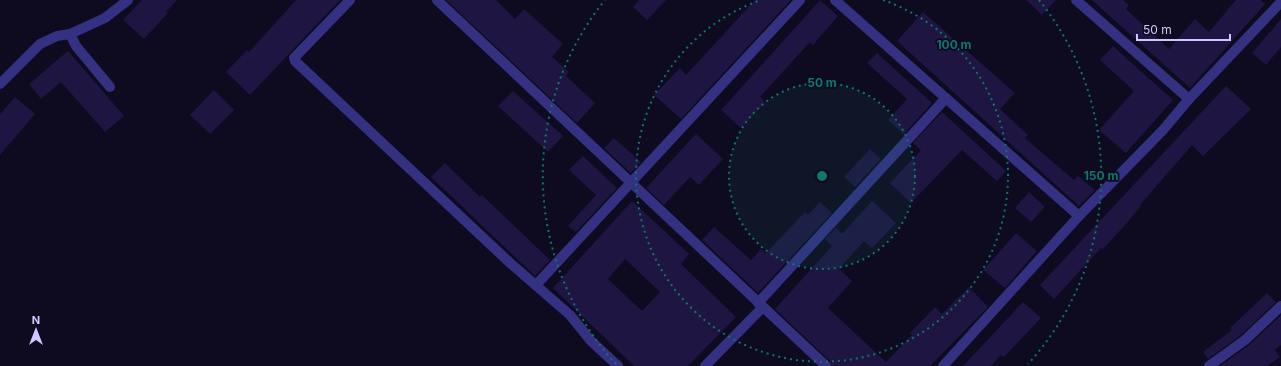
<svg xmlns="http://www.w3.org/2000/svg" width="1281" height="366" viewBox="0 0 1281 366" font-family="Inter,sans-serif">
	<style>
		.building { fill: #1e1542; fill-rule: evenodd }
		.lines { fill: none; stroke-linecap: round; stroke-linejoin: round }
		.street { stroke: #343183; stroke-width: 10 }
		.ring { fill: none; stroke: #0f766e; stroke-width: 2; stroke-dasharray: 2 4 }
		.centre { fill: #0f766e; stroke: #0e0a1f; stroke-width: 2 }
		.ring-label { font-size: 12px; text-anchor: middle; font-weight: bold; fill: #0f766e; stroke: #0e0a1f; stroke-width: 3.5; stroke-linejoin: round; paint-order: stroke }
	</style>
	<rect width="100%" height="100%" fill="#0e0a1f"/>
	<g class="building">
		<path d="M142,0H177L166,12L168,13L144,39L123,20Z"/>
		<path d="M296,0H340L250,95L226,72L247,50L249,52Z"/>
		<path d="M446,0H496L515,19L524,9L563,44L552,57L569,72L566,76L595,103L577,123Z"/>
		<path d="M639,0H666L647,20L633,7Z"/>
		<path d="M755,0H791L681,119L654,95L680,68L686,75Z"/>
		<path d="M820,0L838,16L813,45L810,42L760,97L765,102L741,128L721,110Z"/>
		<path d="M1026,0H1056L1042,15Z"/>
		<path d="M1092,0H1123L1129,5L1126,9L1169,49L1195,19L1209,32L1236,0H1260L1265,4L1190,88Z"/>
		<path d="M923,12L1015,93L1000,109L1028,135L1025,138L1074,180L1078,176L1095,190L1079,206L897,41Z"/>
		<path d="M1281,19V47L1266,65L1252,53Z"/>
		<path d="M1113,46L1173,100L1126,153L1099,130L1134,91L1100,60Z"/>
		<path d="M68,51L124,116L105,132L61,82L41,99L29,84Z"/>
		<path d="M877,53L932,103L904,134L888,120L907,99L867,63Z"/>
		<path d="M1226,86L1251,109L1203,156L1192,145L1140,205L1141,206L1126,224L1102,250L1101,248L1054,299L1040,285Z"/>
		<path d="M214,90L234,110L210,134L190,115Z"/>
		<path d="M513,91L563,136L548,152L498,106Z"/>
		<path d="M15,97L35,114L0,155V114Z"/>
		<path d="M942,112L1006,171L997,181L962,150L911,203L890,183L921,150L913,143Z"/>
		<path d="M696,134L723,159L699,185L690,177L664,205L646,188Z"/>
		<path d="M614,138L641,162L631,173L604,148Z"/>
		<path d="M870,149L881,159L855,187L844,177Z"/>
		<path d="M583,156L617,188L576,232L568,226L596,195L569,170Z"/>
		<path d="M445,163L480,197L482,195L550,260L535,276L431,177Z"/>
		<path d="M1029,192L1045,207L1031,222L1015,208Z"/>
		<path d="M632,201L689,254L681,264L736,317L688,366H634L553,288ZM625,259L660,292L642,311L608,279Z"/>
		<path d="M872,201L896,223L872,248L864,241L839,269L852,281L828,308L886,362L912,335L910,333L935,307L942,314L969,287L988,307L930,366H832L830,361L775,309L832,246L825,239L836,228L842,234Z"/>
		<path d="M820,202L832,213L758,293L702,240L714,227L751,260L761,249L766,253L805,212L808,215Z"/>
		<path d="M1016,233L1037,251L1005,288L983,270Z"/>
		<path d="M1267,293L1276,302L1241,335L1208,359L1203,352L1232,330L1230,328Z"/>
		<path d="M1023,302L1041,318L1004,357L1001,355L991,366H963Z"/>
		<path d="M1281,315V345L1275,350L1280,357L1267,366H1220L1249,345Z"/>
	</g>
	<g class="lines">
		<g class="street">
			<path d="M350,0L294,58L295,61L509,262L570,315L591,341L618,366"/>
			<path d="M437,0L826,366"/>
			<path d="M835,0L1079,216"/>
			<path d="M1076,0L1189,99"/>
			<path d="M70,34L76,46L110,87"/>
			<path d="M0,84L40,44L57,36L70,34L105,18L128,0"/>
			<path d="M536,285L800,0"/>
			<path d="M758,303L946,98"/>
			<path d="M705,366L763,307"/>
			<path d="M943,366L1079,216L1163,130L1189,99L1281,2"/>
			<path d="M1209,366L1245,340L1281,306"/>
		</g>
	</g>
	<circle cx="822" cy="176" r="93" fill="#0f766e" fill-opacity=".12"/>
	<g class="ring">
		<circle cx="822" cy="176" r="93"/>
		<path d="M883 0A186 186 0 1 1 761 0"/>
		<path d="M616 364A279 279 0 0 1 605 0M1039 0A279 279 0 0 1 1028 364"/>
	</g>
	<circle cx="822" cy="176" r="6" class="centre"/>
	<g class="ring-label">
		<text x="954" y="49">100 m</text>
		<text x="822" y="87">50 m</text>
		<text x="1101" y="180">150 m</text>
	</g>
	<g transform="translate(36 330)" stroke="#0e0a1f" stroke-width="3" paint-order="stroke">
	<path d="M0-3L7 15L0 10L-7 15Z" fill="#cfc8ff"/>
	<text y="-6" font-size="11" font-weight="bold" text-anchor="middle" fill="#cfc8ff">N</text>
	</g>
	<path d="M1137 34v6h93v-6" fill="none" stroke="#cfc8ff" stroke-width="2"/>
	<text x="1143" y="34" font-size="12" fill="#cfc8ff" stroke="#0e0a1f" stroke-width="3" paint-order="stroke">50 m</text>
</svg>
